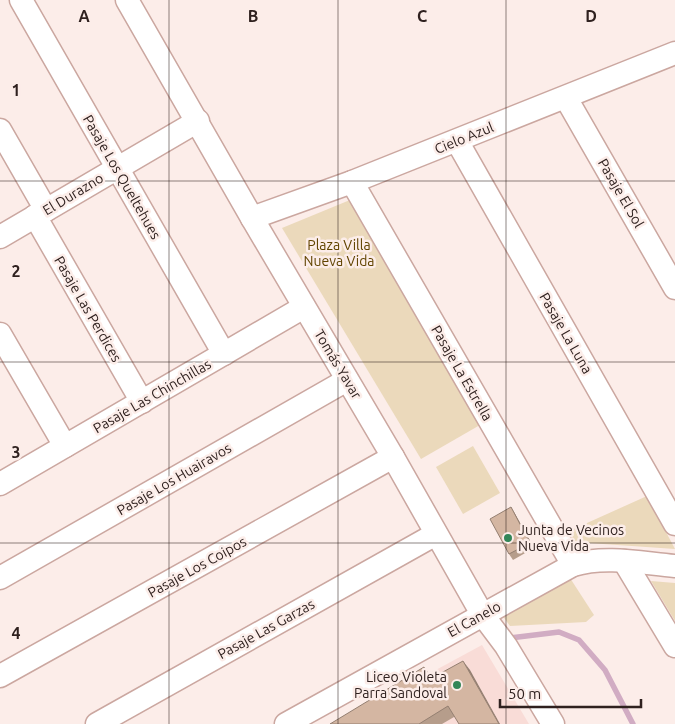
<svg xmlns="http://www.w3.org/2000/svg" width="675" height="724" viewBox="0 0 675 724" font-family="Ubuntu,sans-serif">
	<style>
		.built { fill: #f9dcd7 }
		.green { fill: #ebd9bb }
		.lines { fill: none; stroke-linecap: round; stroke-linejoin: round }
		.stream { stroke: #d1acc3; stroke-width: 5.5 }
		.minor-casing { stroke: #cba7a0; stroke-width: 25 }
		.minor { stroke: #fff; stroke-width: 22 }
		.wall { fill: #b69d8b }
		.shaded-wall { fill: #947f71 }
		.building { fill: #d4b6a2; stroke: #947f71 }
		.grid { fill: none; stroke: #2f211f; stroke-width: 1; stroke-opacity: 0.55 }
		.poi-dot { fill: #338658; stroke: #fcede9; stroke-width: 2 }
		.labels { text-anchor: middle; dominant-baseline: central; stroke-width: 5; stroke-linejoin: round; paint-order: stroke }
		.street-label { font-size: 14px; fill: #2f211f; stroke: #fcede9 }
		.park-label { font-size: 14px; fill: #614401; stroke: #fcede9 }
		.poi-label { font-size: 14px; fill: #2f211f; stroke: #fcede9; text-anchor: start }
		.grid-label { font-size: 16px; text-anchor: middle; font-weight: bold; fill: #2f211f; stroke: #fcede9; stroke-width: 5; stroke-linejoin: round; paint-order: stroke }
	</style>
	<rect width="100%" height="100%" fill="#fcede9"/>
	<path class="built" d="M482,645L529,724H336Z"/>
	<g class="green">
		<path d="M350,200L480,425L421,459L282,228Z"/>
		<path d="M473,446L500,493L463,514L436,467Z"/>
		<path d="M647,496L675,549L574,542L567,532Z"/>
		<path d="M570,578L594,615L586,622L510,626L502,615Z"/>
		<path d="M651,581L675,583V621Z"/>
	</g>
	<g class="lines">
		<path class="stream" d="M510,638L559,632L579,640L605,670L633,724"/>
		<defs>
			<g id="minor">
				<path d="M21,0L224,354"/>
				<path d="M127,0L252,218L393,457L482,614L506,646L553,724"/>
				<path d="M566,98L675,288"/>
				<path d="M0,130L46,210"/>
				<path d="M457,141L675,524"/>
				<path d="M352,182L573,565"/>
				<path d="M35,216L142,402"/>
				<path d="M252,218L352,182L675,53"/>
				<path d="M0,237L198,121"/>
				<path d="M0,334L65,446"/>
				<path d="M0,484L304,307"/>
				<path d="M624,561L675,646"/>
				<path d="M0,578L347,380"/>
				<path d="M0,676L393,457"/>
				<path d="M97,724L436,534"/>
				<path d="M286,724L573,565C605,555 641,563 675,566"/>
			</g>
		</defs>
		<use href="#minor" class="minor-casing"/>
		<use href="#minor" class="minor"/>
	</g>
	<g class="wall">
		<path d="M511,507L534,548L513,560L509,554Z"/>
		<path d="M470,670L454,717L442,724H330L432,678Z"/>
	</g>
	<g class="shaded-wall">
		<path d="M511,507L514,512L534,548L530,543Z"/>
		<path d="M463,661L470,670L500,724H499Z"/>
	</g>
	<g class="building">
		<path d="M511,507L530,543L509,554L490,519Z"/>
		<path d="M463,661L499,724H459L448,706L419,724H330L424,667L432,678Z"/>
	</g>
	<path class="grid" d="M169,0V724M338,0V724M506,0V724M0,181H675M0,362H675M0,543H675"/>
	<g class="poi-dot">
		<circle cx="508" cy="538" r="5"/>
		<circle cx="457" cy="685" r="5"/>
	</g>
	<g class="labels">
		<g class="street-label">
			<text transform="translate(464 138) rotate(-22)">Cielo Azul</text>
			<text transform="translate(122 177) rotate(60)">Pasaje Los Queltehues</text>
			<text transform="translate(621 193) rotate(60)">Pasaje El Sol</text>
			<text transform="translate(73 194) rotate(-31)">El Durazno</text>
			<text transform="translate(88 309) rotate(60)">Pasaje Las Perdices</text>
			<text transform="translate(566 333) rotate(60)">Pasaje La Luna</text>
			<text transform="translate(338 364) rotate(59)">Tomás Yavar</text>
			<text transform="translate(462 373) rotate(60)">Pasaje La Estrella</text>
			<text transform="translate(152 396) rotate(-30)">Pasaje Las Chinchillas</text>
			<text transform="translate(174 479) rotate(-30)">Pasaje Los Huairavos</text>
			<text transform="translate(197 567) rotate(-29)">Pasaje Los Coipos</text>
			<text transform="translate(474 619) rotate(-29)">El Canelo</text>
			<text transform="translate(266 629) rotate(-29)">Pasaje Las Garzas</text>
		</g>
		<g class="park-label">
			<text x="339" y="245">Plaza Villa<tspan x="339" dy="16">Nueva Vida</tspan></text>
		</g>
		<g class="poi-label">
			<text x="518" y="530">Junta de Vecinos<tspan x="518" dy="16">Nueva Vida</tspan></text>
			<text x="447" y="677" text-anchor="end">Liceo Violeta<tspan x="447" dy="16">Parra Sandoval</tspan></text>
		</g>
	</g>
	<g class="grid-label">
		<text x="84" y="22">A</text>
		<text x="253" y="22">B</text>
		<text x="422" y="22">C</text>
		<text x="591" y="22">D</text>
		<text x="16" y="96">1</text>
		<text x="16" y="277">2</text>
		<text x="16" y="458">3</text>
		<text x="16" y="639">4</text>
	</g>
	<path d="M500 699v8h141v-8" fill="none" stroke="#2f211f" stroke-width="2.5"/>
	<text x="508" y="699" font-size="15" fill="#2f211f" stroke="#fcede9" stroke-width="4" paint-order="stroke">50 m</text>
</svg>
